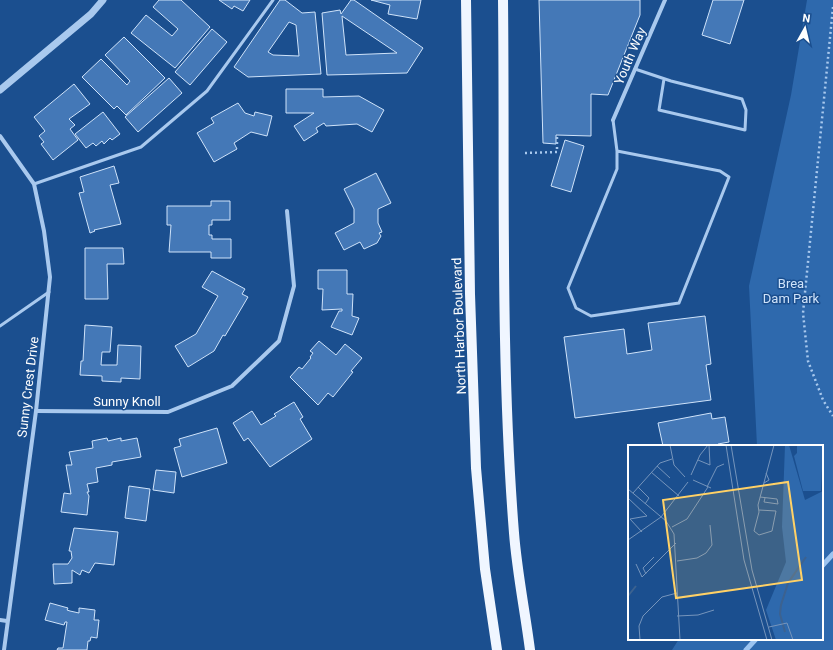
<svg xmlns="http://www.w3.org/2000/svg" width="833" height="650" viewBox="0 0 833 650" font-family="Roboto,sans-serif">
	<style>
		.green { fill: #2e69ad }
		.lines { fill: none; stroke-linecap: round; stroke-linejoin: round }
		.stream { stroke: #9cc4f0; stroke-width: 5 }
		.building { fill: #4478b7; stroke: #cfe3fa; fill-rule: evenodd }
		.path { stroke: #a9c9ee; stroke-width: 2.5; stroke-dasharray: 2 3; stroke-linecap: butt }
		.service { stroke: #a9c9ee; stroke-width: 3 }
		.minor { stroke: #a9c9ee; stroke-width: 4 }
		.tertiary { stroke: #a9c9ee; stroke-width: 7 }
		.primary { stroke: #f0f6ff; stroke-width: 10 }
		.labels { text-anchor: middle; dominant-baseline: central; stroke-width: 3; stroke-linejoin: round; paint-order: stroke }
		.street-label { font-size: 13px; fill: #fff; stroke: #1b4f8f }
		.park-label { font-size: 13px; fill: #cfe3fa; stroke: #1b4f8f }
		.inset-river { fill: none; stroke: #3c6290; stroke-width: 2 }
		.inset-road { fill: none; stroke: #7695bc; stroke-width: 1 }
		.view { fill: #ffd166; fill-opacity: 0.15; stroke: #ffd166; stroke-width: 2 }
		.inset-edge { fill: none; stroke: #fff; stroke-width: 2 }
	</style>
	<rect width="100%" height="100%" fill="#1b4f8f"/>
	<path class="green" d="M807,0H833V650H672L679,639H822V446H757L749,286L791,95Z"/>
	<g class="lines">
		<g class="stream">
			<path d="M822,566L833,554"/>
			<path d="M746,650L756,639"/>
		</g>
	</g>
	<g class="building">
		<path d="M159,0H181L210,27L175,68L131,33L146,15L172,36L178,29L153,7Z"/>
		<path d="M219,0H250L243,11L234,6L232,9Z"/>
		<path d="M280,0H285L302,13L315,12L321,74L248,77L234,67ZM289,22L296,25L299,56L273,55L268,52Z"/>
		<path d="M351,0H354L423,48L407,73L327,75L322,13L340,10L341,14ZM342,16L397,53L346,55Z"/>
		<path d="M371,0H421L417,19L388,14L390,5Z"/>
		<path d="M539,0H640V15L608,95L591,94V136L556,135V144L543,143Z"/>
		<path d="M713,0H744L730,44L702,35Z"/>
		<path d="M212,29L227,42L190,85L175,72Z"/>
		<path d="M124,37L165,78L126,115L117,106L114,109L82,77L101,59L127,85L130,81L105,55Z"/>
		<path d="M169,78L182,93L138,132L125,117Z"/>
		<path d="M74,84L90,104L69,119L75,125L70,129L78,140L53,160L41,144L44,142L39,136L45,131L34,117Z"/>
		<path d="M286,89H323V97L359,96L384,110L372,132L357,124L326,126L324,123L316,128L318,132L304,141L294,126L314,113H286Z"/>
		<path d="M238,103L245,113L254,116L255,112L272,116L267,136L251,132L234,143L237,149L214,162L197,133L214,123L211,118Z"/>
		<path d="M103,112L120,134L112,140L110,138L104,144L102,141L96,146L93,143L86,148L75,134Z"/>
		<path d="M565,140L584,146L571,192L551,186Z"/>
		<path d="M114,166L119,183L110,185L121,224L94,230L95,231L90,233L79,193L84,192L80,177Z"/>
		<path d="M376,173L391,203L378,209V223L382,232L379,233L381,236L377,243L364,249L360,242L344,250L335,233L354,223V209L344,189Z"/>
		<path d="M211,201H230V220H212V225H209V235H212V239H231V258H211V252H169L171,225H167V206H211Z"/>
		<path d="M85,248H123L124,264H107L108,299H85Z"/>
		<path d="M318,270H347V294H353L352,316L359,318L352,335L331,327L339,311H342V309L322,310L323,289H318Z"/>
		<path d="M212,271L245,289L242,294L248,297L225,336L223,335L214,351L188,367L175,346L196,334L218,296L202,287Z"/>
		<path d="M705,316L711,364L706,365L711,400L575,418L564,337L624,329L627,354L652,350L648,323Z"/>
		<path d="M85,325L112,327L110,352H102L101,365H117L118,345L141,346L140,379L121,378V382L102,381V376L80,375L81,361H83Z"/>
		<path d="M319,341L336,355L345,344L362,358L351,371L353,372L333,397L328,393L318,405L290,377L299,367L302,369L311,358L310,357L313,353L310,351Z"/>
		<path d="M294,402L303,417L300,419L312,439L270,467L248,438L244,441L233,423L252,411L261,425L276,416L274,414Z"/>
		<path d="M711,413L712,419L725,417L729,442L718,444V446H663L658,423Z"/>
		<path d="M217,428L227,463L182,477L174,448L181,446L179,439Z"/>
		<path d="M107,438L108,441L121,438V441L137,438L141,457L112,462V465L96,468L98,482L87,484L89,492H87L89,496L87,515L61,512L64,493L71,494L66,465H72L69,452L93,448L92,441Z"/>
		<path d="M156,470L176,472L174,493L153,490Z"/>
		<path d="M129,486L150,489L146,521L125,518Z"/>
		<path d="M74,528L118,532L114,565L95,563L89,573L82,570L80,575L72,570V583L54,584L53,564H68L72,558L71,551H69Z"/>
		<path d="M50,603L68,608L67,610L70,611L79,613V608L95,610L94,620H99L97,638L91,637L90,641H88L87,650H57L58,648H63L67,622H65L64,625L45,620Z"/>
	</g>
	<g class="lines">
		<g class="path">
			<path d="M833,7L803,313L808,361L823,400L833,416"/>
			<path d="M525,153L557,152V136"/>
		</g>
		<g class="service">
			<path d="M635,69L671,81L742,99L746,110L745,130L659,110L664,79"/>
			<path d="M613,120L617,151V169L568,288L576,308L591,316L679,303L729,177L720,171L617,151"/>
			<path d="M34,184L141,147L207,91L273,0"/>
			<path d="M0,326L49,292"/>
		</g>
		<g class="minor">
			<path d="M613,120L665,0"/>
			<path d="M0,136L34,184L44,231L50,277L36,411L4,650"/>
			<path d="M36,411L168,412L232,386L279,341L294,286L287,211"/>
			<path d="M0,620L7,621"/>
		</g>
		<path class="tertiary" d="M0,90L91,14L103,0"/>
		<g class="primary">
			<path d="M466,0L470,294L476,468L485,569L497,650"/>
			<path d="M503,0C505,178 500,356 514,533C517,572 525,611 530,650"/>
		</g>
	</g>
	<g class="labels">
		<g class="street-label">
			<text transform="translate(630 56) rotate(-67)">Youth Way</text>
			<text transform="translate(459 326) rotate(-92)">North Harbor Boulevard</text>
			<text transform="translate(28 387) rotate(-83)">Sunny Crest Drive</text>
			<text x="127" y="401">Sunny Knoll</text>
		</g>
		<g class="park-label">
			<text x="791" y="283">Brea<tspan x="791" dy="15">Dam Park</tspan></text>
		</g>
	</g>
	<g transform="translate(628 445)">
		<rect width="195" height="195" fill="#1b4f8f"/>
		<path d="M157,0H161L177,55L195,46V195H148L138,165L158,117L154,82ZM169,0H195L193,46H175L166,11L169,8Z" fill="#2e69ad"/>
		<path class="inset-river" d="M0,151L8,141M157,187L152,169L153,160L160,138L178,112"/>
		<path class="inset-road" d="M42,0L46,20L57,32M98,0L116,115L139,195M103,0L124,125L144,195M70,15L82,20L81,0M29,21L42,33M23,27L51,51M63,30L72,10L80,0M65,35L83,43M136,38L141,35L138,28M10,42L21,53L17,59M79,42L89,22L96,19M0,44L38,76L46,89L52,195M5,48L32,18L44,14M132,52L149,54L150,59L136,57L137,53M0,53L19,71L2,74L14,87M131,65L148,66L144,86L131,90L126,86L131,67L130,60L146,0M44,82L59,74L80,42M0,95L33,72L60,37M49,116L69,113L78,108L84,100L82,80M8,119L14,132L48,98M18,129L15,123L26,112M49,171L70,170L86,165M141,182L159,178L165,195M12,195L11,181L15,171L34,152L49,148"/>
		<path class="view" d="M160,37L174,135L48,153L35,55Z"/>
		<rect width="195" height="195" class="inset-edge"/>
	</g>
	<g transform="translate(805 28) rotate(8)" stroke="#1b4f8f" stroke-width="3" paint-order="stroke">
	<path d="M0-3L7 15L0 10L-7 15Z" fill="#ffffff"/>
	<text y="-6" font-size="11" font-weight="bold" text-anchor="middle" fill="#ffffff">N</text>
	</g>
</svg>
